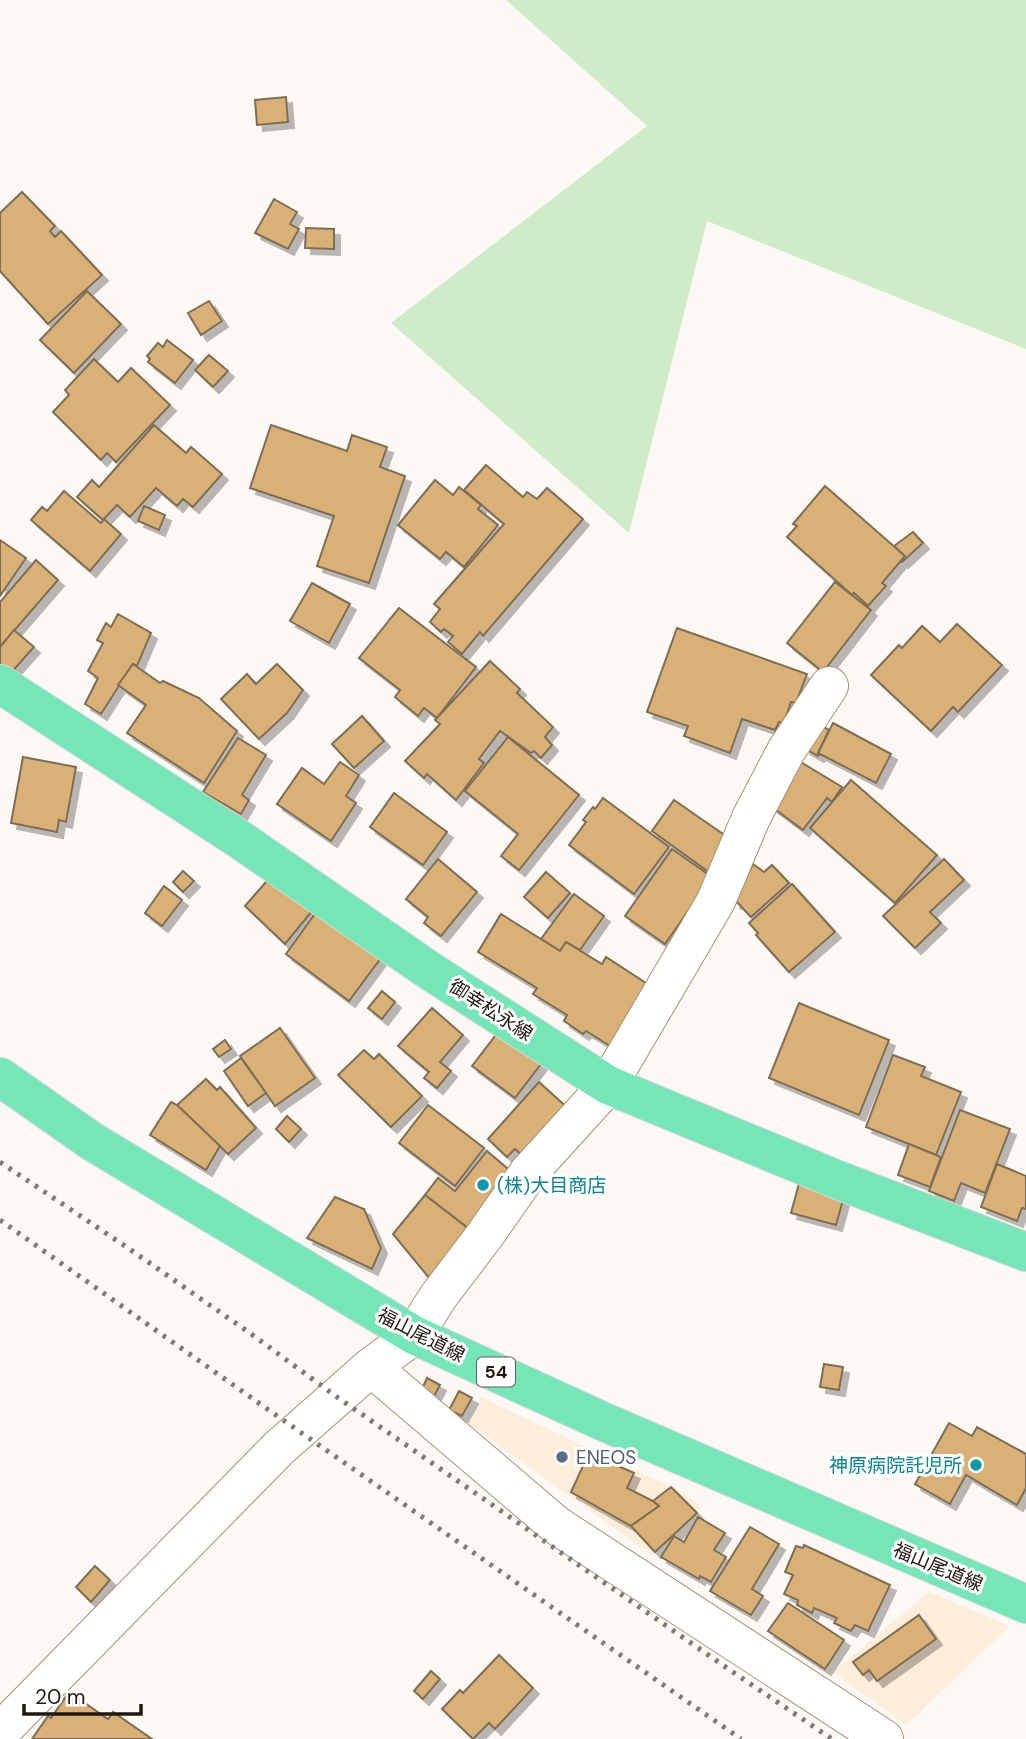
<svg xmlns="http://www.w3.org/2000/svg" width="1026" height="1739" viewBox="0 0 1026 1739" font-family="'DM Sans','Noto Sans JP',sans-serif">
	<style>
		.built { fill: #fdeeda }
		.green { fill: #cfecc8 }
		.building { fill: #d9b177; stroke: #7e6d55; stroke-width: 2; filter: url(#shadow) }
		.lines { fill: none; stroke-linecap: round; stroke-linejoin: round }
		.minor-casing { stroke: #a49279; stroke-width: 40 }
		.major-casing { stroke: #d7d6d4; stroke-width: 40 }
		.minor { stroke: #fff; stroke-width: 38 }
		.major { stroke: #75e6b8; stroke-width: 38 }
		.rail { stroke: #7e7971; stroke-width: 5; stroke-dasharray: 3.5 7; stroke-linecap: butt }
		.culture-dot { fill: #0f9aa8; stroke: #fff; stroke-width: 2.5 }
		.service-dot { fill: #5c6f8a; stroke: #fff; stroke-width: 2.5 }
		.labels { text-anchor: middle; dominant-baseline: central; stroke-width: 6; stroke-linejoin: round; paint-order: stroke }
		.shield { fill: #fff; stroke: #635e58; stroke-width: 2 }
		.shield-label { font-size: 18px; font-weight: bold; fill: #201910 }
		.street-label { font-size: 19px; fill: #201910; stroke: #fff }
		.culture-label { font-size: 19px; fill: #0d838f; stroke: #fff; text-anchor: start }
		.service-label { font-size: 19px; fill: #4e5e75; stroke: #fff; text-anchor: start }
	</style>
	<defs>
		<filter id="shadow"><feDropShadow dx="6" dy="6" stdDeviation="0" flood-color="#0004"/></filter>
	</defs>
	<rect width="100%" height="100%" fill="#fcf8f3"/>
	<g class="built">
		<path d="M481,1397L679,1491L703,1507L652,1555L469,1424Z"/>
		<path d="M929,1592L1010,1626L906,1725L833,1672Z"/>
	</g>
	<path class="green" d="M506,0H1026V349L707,221L629,533L391,323L647,126Z"/>
	<g class="building">
		<path d="M286,97L288,122L257,125L255,100Z"/>
		<path d="M22,192L55,226L50,231L55,237L61,231L102,275L48,324L0,271V213Z"/>
		<path d="M274,199L297,212L290,224L299,229L288,249L255,233Z"/>
		<path d="M306,228L334,229V249L305,248Z"/>
		<path d="M87,291L121,324L74,373L40,340Z"/>
		<path d="M209,301L222,321L201,335L188,313Z"/>
		<path d="M167,340L193,360L175,383L148,362L150,359L147,356L158,343L163,347Z"/>
		<path d="M209,355L228,371L213,387L195,370Z"/>
		<path d="M94,359L118,382L131,368L170,405L116,462L107,453L101,460L53,412L69,395L65,390Z"/>
		<path d="M154,425L186,453L191,447L222,474L193,507L183,499L177,506L156,488L130,517L117,505L103,520L77,497L92,480L99,487Z"/>
		<path d="M271,425L347,451L352,435L387,447L380,467L405,476L369,583L317,566L334,516L250,488Z"/>
		<path d="M486,465L523,497L527,492L537,499L547,488L583,519L483,636L480,632L462,654L448,642L453,636L444,629L441,632L430,622L440,609L434,604L504,524L464,490Z"/>
		<path d="M435,480L453,495L459,487L481,505L478,509L498,525L464,567L446,552L440,559L398,525Z"/>
		<path d="M825,486L905,556L882,583L886,586L868,606L854,593L852,595L787,537L797,526L793,524Z"/>
		<path d="M64,491L101,523L104,519L121,534L90,571L31,520L42,507L47,511Z"/>
		<path d="M144,506L165,515L159,530L138,521Z"/>
		<path d="M913,532L923,543L902,562L901,561L905,556L894,546Z"/>
		<path d="M0,540L26,558L0,596Z"/>
		<path d="M36,560L58,580L0,647V602Z"/>
		<path d="M835,582L871,610L823,672L787,643Z"/>
		<path d="M312,583L350,604L329,643L290,621Z"/>
		<path d="M399,608L476,667L437,718L424,708L418,716L395,697L400,690L359,658Z"/>
		<path d="M118,614L151,633L137,666L133,664L101,714L85,704L98,678L88,671L103,643L97,640L106,623L111,627Z"/>
		<path d="M957,624L1002,665L958,712L953,707L931,731L871,675L899,645L902,648L922,626L940,642Z"/>
		<path d="M677,628L807,674L796,703L791,702L784,723L779,722L775,730L742,719L730,753L684,736L688,726L647,712Z"/>
		<path d="M14,630L34,647L10,674L0,665V647Z"/>
		<path d="M490,661L520,689L517,693L553,727L545,737L552,745L541,758L534,751L531,753L500,731L479,759L484,763L456,800L427,774L424,778L405,761L440,724L435,720Z"/>
		<path d="M133,664L160,683L163,681L199,698L237,731L204,783L127,733L146,705L118,685Z"/>
		<path d="M277,664L303,690L287,713L259,739L221,699L247,674L256,684Z"/>
		<path d="M362,716L384,741L354,768L332,744Z"/>
		<path d="M816,723L829,730L818,753L820,754L818,756L804,748Z"/>
		<path d="M833,723L891,754L876,783L818,753Z"/>
		<path d="M508,737L579,795L519,870L501,856L518,834L465,791Z"/>
		<path d="M238,738L266,755L242,795L249,800L241,814L203,792Z"/>
		<path d="M23,757L76,767L66,822L59,820L57,832L11,823Z"/>
		<path d="M799,761L842,787L832,802L827,798L803,830L768,804Z"/>
		<path d="M340,762L359,775L346,796L356,803L331,841L277,804L302,768L324,784Z"/>
		<path d="M851,780L937,855L895,903L810,828Z"/>
		<path d="M394,793L447,832L423,865L370,827Z"/>
		<path d="M603,798L669,847L634,894L569,845L586,822L583,820L593,807L595,809Z"/>
		<path d="M674,800L736,843L713,875L652,831Z"/>
		<path d="M672,849L712,877L665,944L625,916Z"/>
		<path d="M438,859L477,892L441,936L424,923L428,917L406,899Z"/>
		<path d="M944,859L964,880L930,912L941,923L915,948L883,916Z"/>
		<path d="M753,864L764,872L772,865L789,883L751,917L737,902L735,903L734,902Z"/>
		<path d="M183,871L194,881L183,892L173,882Z"/>
		<path d="M546,872L570,893L548,918L524,897Z"/>
		<path d="M272,875L313,910L285,944L245,906Z"/>
		<path d="M792,884L835,932L789,972L756,935L758,933L749,923Z"/>
		<path d="M164,886L182,900L162,926L145,913Z"/>
		<path d="M574,894L604,916L580,950L566,942L560,951L541,939Z"/>
		<path d="M317,911L381,958L349,1001L286,954Z"/>
		<path d="M501,914L560,951L566,942L602,964L606,957L649,985L610,1046L586,1031L583,1034L564,1021L567,1015L533,994L537,988L478,952Z"/>
		<path d="M382,991L395,1002L382,1019L368,1008Z"/>
		<path d="M799,1003L889,1040L859,1115L769,1078Z"/>
		<path d="M432,1008L463,1035L440,1062L451,1071L437,1088L424,1078L429,1072L398,1046Z"/>
		<path d="M280,1028L315,1078L275,1106L240,1056Z"/>
		<path d="M499,1031L541,1064L515,1098L472,1066Z"/>
		<path d="M225,1040L231,1049L219,1057L213,1049Z"/>
		<path d="M364,1050L374,1059L379,1054L422,1096L391,1127L338,1075Z"/>
		<path d="M893,1055L925,1067L921,1076L961,1092L936,1155L866,1127Z"/>
		<path d="M241,1058L266,1093L248,1106L224,1071Z"/>
		<path d="M206,1079L217,1090L220,1087L256,1128L228,1154L177,1105Z"/>
		<path d="M539,1082L571,1111L526,1159L515,1149L507,1157L488,1139Z"/>
		<path d="M171,1102L177,1105L220,1146L206,1170L150,1135Z"/>
		<path d="M428,1105L484,1148L455,1186L399,1143Z"/>
		<path d="M960,1110L1010,1129L985,1193L961,1183L954,1201L929,1191Z"/>
		<path d="M287,1116L301,1129L289,1142L276,1129Z"/>
		<path d="M909,1144L941,1157L930,1187L898,1175Z"/>
		<path d="M487,1151L514,1174L469,1229L425,1195L438,1178L455,1191Z"/>
		<path d="M997,1164L1026,1176V1209L1022,1208L1017,1221L981,1207Z"/>
		<path d="M801,1176L843,1200L836,1225L791,1213Z"/>
		<path d="M425,1195L469,1229L430,1279L393,1234Z"/>
		<path d="M335,1197L364,1209L381,1248L372,1269L307,1238Z"/>
		<path d="M824,1364L843,1367L839,1390L820,1387Z"/>
		<path d="M427,1378L440,1385L434,1396L422,1389Z"/>
		<path d="M459,1391L472,1398L462,1416L449,1410Z"/>
		<path d="M949,1423L972,1436L977,1427L1026,1454V1488L1017,1505L966,1475L950,1504L915,1484Z"/>
		<path d="M589,1453L634,1473L627,1488L653,1501L659,1506L631,1526L571,1492Z"/>
		<path d="M671,1487L697,1513L655,1552L631,1526L659,1506L653,1501Z"/>
		<path d="M698,1517L725,1533L714,1550L726,1557L711,1582L700,1576L699,1579L661,1557L674,1536L684,1542Z"/>
		<path d="M750,1527L779,1544L752,1589L763,1596L751,1615L710,1591Z"/>
		<path d="M804,1545L890,1585L868,1631L855,1625L851,1631L834,1623L837,1618L814,1608L812,1613L797,1605L798,1600L784,1594L793,1575L785,1572L796,1546L803,1548Z"/>
		<path d="M95,1566L110,1580L91,1602L76,1587Z"/>
		<path d="M788,1603L844,1640L825,1669L768,1631Z"/>
		<path d="M919,1615L936,1639L877,1681L869,1670L863,1675L853,1662Z"/>
		<path d="M499,1655L533,1688L495,1729L489,1723L473,1739L442,1709L460,1690L463,1693Z"/>
		<path d="M431,1671L440,1679L423,1699L414,1691Z"/>
		<path d="M69,1692L108,1719L113,1712L152,1739H32L48,1716L51,1718Z"/>
	</g>
	<g class="lines">
		<defs>
			<g id="minor">
				<path d="M371,1367L556,1525L884,1739"/>
				<path d="M0,1732L279,1448L371,1367L414,1335L438,1297L485,1235L529,1172L608,1085L716,901L751,818L786,751L829,686"/>
			</g>
			<g id="major">
				<path d="M0,684L239,839L427,969L608,1085L838,1180L1026,1252"/>
				<path d="M0,1077L93,1142L414,1335L602,1421L1026,1604"/>
			</g>
		</defs>
		<use href="#minor" class="minor-casing"/>
		<use href="#major" class="major-casing"/>
		<use href="#minor" class="minor"/>
		<use href="#major" class="major"/>
		<g class="rail">
			<path d="M0,1162L128,1248L247,1331L337,1397L727,1668L832,1739"/>
			<path d="M0,1220L263,1406L741,1739"/>
		</g>
	</g>
	<g class="culture-dot">
		<circle cx="483" cy="1185" r="7"/>
		<circle cx="976" cy="1465" r="7"/>
	</g>
	<circle class="service-dot" cx="562" cy="1457" r="7"/>
	<g class="labels">
		<rect class="shield" x="477" y="1357.5" width="38" height="29" rx="5"/>
		<g class="shield-label">
			<text x="496" y="1372">54</text>
		</g>
		<g class="street-label">
			<text transform="translate(491 1010) rotate(33)">御幸松永線</text>
			<text transform="translate(421 1335) rotate(27)">福山尾道線</text>
			<text transform="translate(938 1567) rotate(23)">福山尾道線</text>
		</g>
		<g class="culture-label">
			<text x="497" y="1185">(株)大目商店</text>
			<text x="962" y="1465" text-anchor="end">神原病院託児所</text>
		</g>
		<g class="service-label">
			<text x="576" y="1457">ENEOS</text>
		</g>
	</g>
	<path d="M24 1704v10h117v-10" fill="none" stroke="#201910" stroke-width="3.5"/>
	<text x="35" y="1704" font-size="21" fill="#201910" stroke="#ffffff" stroke-width="5" paint-order="stroke">20 m</text>
</svg>
